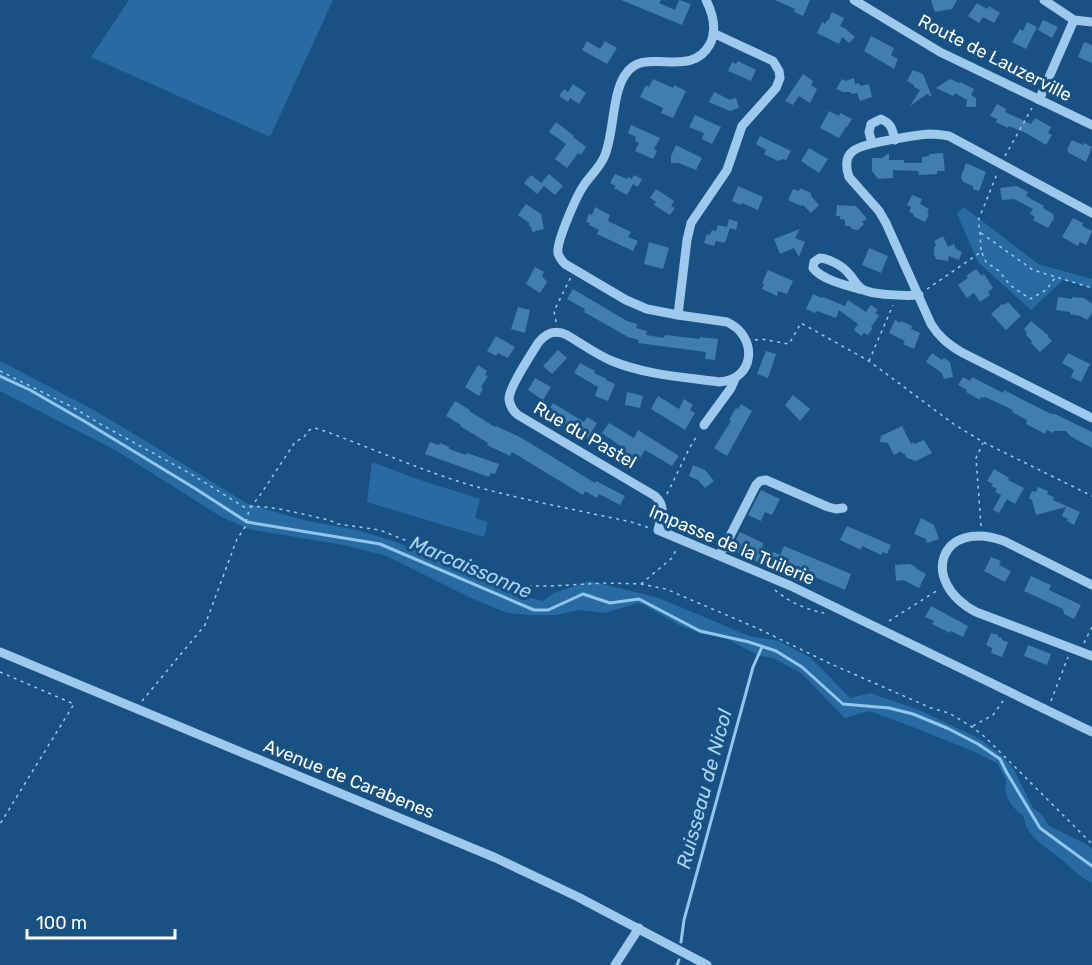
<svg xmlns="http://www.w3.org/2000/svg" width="1092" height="965" viewBox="0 0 1092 965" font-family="Rubik,sans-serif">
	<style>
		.green { fill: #276ba2 }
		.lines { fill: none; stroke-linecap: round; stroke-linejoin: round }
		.stream { stroke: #90c6ef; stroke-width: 3 }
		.building { fill: #417dae }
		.path { stroke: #9ec9ec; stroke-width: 1.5; stroke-dasharray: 3 4.5; stroke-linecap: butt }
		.minor { stroke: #9ec9ec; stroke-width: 9 }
		.labels { text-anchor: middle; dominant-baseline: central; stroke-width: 6; stroke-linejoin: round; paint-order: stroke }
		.street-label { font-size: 18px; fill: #fff; stroke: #185284 }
		.water-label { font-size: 20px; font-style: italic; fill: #a9d3f4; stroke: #185284 }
	</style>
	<rect width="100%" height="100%" fill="#185284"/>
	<g class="green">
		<path d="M129,0H333L270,137L91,57Z"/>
		<path d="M964,207L1038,264L1092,279V288L1063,280L1031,310L978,262L957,214Z"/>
		<path d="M0,361L92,409L154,446L246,503L303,520L357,530L396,542L522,596L543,601L554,593L590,581L659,598L749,636L779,641L811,658L850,698L870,693L919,710L982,740L1003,757L1014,770L1033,808L1041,814L1049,826L1086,844L1092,849V883C1079,877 1073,869 1062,860C1047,847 1025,837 1024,816C1011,808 1003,795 1006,780L997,763L975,752L913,727L869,711L845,718L801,673L773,658L760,656L725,638L699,633L679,625L644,605L638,603L604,613L579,610L555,615H530L507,613L469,597L387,556L343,545L248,529L220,516L117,451L0,391Z"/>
		<path d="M372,462L414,478L480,499L475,518L488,522L484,537L367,502Z"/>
	</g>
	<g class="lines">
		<g class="stream">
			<path d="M0,376L30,390L84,421L196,489L247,522L380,544L534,610H548L583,594L610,603L639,599L700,631L749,642L776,651L802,667L843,704L889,708L913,714L947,728L978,744L1000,759L1007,773L1040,828L1092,866"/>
			<path d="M681,942L684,920L753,667L762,647"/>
			<path d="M677,965L679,960"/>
		</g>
	</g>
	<g class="building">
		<path d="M621,0H661L659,3L675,10L679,0L691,4L682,25Z"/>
		<path d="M775,0H810L803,16L794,12L795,9Z"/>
		<path d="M931,0H957L952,9L935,12Z"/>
		<path d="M977,3L987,9L989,6L1000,13L994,23L983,17L979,23L968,16Z"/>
		<path d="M832,12L844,18L840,26L846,29L855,37L849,43L842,37L839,44L817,33L822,22L825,24L827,20L828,21Z"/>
		<path d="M1043,20L1058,27L1052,38L1038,30Z"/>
		<path d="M1027,22L1037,27L1026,49L1012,42L1020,29L1023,31Z"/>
		<path d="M871,36L894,48L891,55L898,59L894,69L864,51Z"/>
		<path d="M587,41L600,49L605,41L617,48L607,64L582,50Z"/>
		<path d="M1084,42L1092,45V63L1078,57Z"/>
		<path d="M738,61L756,70L751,81L728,71L732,62L736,64Z"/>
		<path d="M913,70L923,74L932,97L927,94L910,106L920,90L914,87V85L907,81Z"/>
		<path d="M803,74L813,81L811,85L817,89L810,103L799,96L793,105L785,101Z"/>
		<path d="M854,78L855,84L859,83L860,86L869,84L872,97L860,101L857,93L851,94V92H843L836,89L842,79L846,81Z"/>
		<path d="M653,79L673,88L674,85L686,91L673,118L661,113L663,108L640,97L646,85L649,87Z"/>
		<path d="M950,79L959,83L960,82L974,89L971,95L976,98V107H966L967,100L955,93L953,96L936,88Z"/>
		<path d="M573,84L586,93L579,104L570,98L568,102L559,96L564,89L568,92Z"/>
		<path d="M714,92L730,100L736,98L739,108L730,111L709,102Z"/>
		<path d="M997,104L1006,109L1005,112L1031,124L1035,118L1051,127L1048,133L1052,135L1046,145L1026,133L1009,126L1008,128L996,122L997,119L990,116Z"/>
		<path d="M829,111L839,116L840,113L852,119L847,127H846L839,138L820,128Z"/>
		<path d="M695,115L721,127L712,144L702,139L704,133L689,127Z"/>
		<path d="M556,122L574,136L573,137L586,147L581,155L578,153L567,168L555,159L566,144L549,132Z"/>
		<path d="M631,125L660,138L654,149L657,151L653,159L635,151L639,143L635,141L636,137L628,133Z"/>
		<path d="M760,136L791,151L786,160L783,159L778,161L764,154L766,150L756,144Z"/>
		<path d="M1072,140L1083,145L1084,143L1092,147L1086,162L1069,153L1067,149Z"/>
		<path d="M676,145L702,158L696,170L679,163H671V156Z"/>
		<path d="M809,148L828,159L819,173L801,161Z"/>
		<path d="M889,153V160H904V163H922V157L929,156V154L943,153L945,171H937V174L919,175L918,171L893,170V178L878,179L872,171V158H882Z"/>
		<path d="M966,163L986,172L979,191L973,189V186L963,182L961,177Z"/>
		<path d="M549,174L563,186L555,195L544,186L537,194L524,183L531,175L541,183Z"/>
		<path d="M615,174L627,179L628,177L632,179L634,175L642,179L638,187L633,184L627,195L614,188L616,186L610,183Z"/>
		<path d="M738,186L763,197L758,210L742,203L741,205L732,201Z"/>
		<path d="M1017,186L1028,192L1026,196L1044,206L1043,208L1053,214L1054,218L1048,228L1033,220L1035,217L1030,214L1033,209L1014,199L1002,200L1000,188Z"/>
		<path d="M800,188L811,193V196L819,205L811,213L803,205L801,206L788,200L793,189L799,191Z"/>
		<path d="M656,189L674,201L671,206L675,208L670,215L654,205L656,202L650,198Z"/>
		<path d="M912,195L922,199L920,204L929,209L927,213L929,214L925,222L913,216L914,214L909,212L911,207L907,205Z"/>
		<path d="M526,204L541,214L544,229L532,232L531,226H529V223L518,215Z"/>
		<path d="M837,205L856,206L867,219L862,222L864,224L858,230L852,229L850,226H845V220L840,219V216H836Z"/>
		<path d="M595,207L610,215L608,221L631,232L628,237L638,241L633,251L597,234L599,230L589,225L590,223L586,222L589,214L592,215Z"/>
		<path d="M1073,218L1083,223L1082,226L1092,231L1086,245L1080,242L1078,246L1062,237Z"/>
		<path d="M729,219L738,222L736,230L730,228L725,243L716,241L714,246L704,243L707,234L710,235L712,230L716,231L718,225L727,227Z"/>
		<path d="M800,229L795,238L805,242L799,257L794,248L780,254L774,239Z"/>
		<path d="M943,236L948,247L954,244L956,249L962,252L959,260L949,256L948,261L936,259L934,254V248L936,245L934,241Z"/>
		<path d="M649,242L669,248L663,269L644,264Z"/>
		<path d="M869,248L888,256L881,273L862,265Z"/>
		<path d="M535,267L544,272L542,276L547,282L540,293L526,284Z"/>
		<path d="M976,269L982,276L984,274L993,288L988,292L990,295L980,302L974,293L967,298L958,285L968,278L966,276Z"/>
		<path d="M768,270L793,281L787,294L778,291L777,296L762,289L764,284L762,283Z"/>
		<path d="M573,289L627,321L637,324L636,328L647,331L646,335L664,338L665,335L699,339L700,337L718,339L715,360L705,359L706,352L638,343L639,340L628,337L584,312L585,309L567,299Z"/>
		<path d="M813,294L822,298L823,297L845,306L848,300L866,312L871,305L878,310L875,313L879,316L871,327L873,328L868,335L864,333L861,336L854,330L858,324L839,310L836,318L817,311L815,313L806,309Z"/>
		<path d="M1058,297L1072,299V297L1084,298L1092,304V313L1087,320L1080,316L1070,314V312L1056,310Z"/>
		<path d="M1008,302L1021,316L1006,330L991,314L1002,304L1004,305Z"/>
		<path d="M518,307L530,310L525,333L511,329Z"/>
		<path d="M895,320L901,323V321L912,326L911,329L920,333L914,349L903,344L905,341L889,333Z"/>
		<path d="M1031,321L1048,335V337L1052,341L1040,352L1031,343L1032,341L1026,335L1027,333L1024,329Z"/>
		<path d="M496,336L515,347L508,358L498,353L496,356L487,351Z"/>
		<path d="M558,350L567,358L552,374L543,366Z"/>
		<path d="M766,351L776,354L768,378L757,374Z"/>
		<path d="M932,353L942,360L944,358L950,362L953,377L944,379L942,373L926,362Z"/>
		<path d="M1068,353L1090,364L1081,382L1071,377L1074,370L1062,363Z"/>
		<path d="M580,363L595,371L594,373L607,379L606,380L615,384L608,401L595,396L598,387L574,373Z"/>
		<path d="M478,365L487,371L485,375L488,376L481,387L483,388L479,396L465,387Z"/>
		<path d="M963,377L970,381L972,377L1003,393L1004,390L1051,414H1055L1092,432V448L1070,436L1066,431H1054L1053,433L1047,430L1045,434L1026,424L1027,420L1012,412L1013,410L985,397L984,398L981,397L980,400L966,392L967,390L958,385Z"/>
		<path d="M535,378L551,387L543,400L528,390Z"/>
		<path d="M627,392L643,396L640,408L625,405Z"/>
		<path d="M793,395L810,409L800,421L785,405Z"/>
		<path d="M658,396L679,409L684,399L693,405L690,410L695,413L685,430L651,409Z"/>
		<path d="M455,401L470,410L469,411L495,427L496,426L520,437L595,483L596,481L625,496L620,505L599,494L597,498L585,491L583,495L512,452L510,456L487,445L488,443L460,426L461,425L446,416Z"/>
		<path d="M553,403L584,422L587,417L597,423L588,438L555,420L556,418L547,413Z"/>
		<path d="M741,404L752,411L727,456L714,448L731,421L729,420L736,408L738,409Z"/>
		<path d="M609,423L634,438L638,430L679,456L672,466L645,450L638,461L625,452L626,450L602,433Z"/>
		<path d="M902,426L911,444L913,442L914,444L924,440L932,453L916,461L907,458L904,453L902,454L901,451L894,455L888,443L880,442L881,436Z"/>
		<path d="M430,442L439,445L440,443L449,447V449L466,455L467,453L499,464L495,474L491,473L489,477L425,454Z"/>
		<path d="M693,465L705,470L714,481L705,488L698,480L689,476Z"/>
		<path d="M994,469L1009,478L1008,480L1024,488L1015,504L1007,499L999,513L993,510L1001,495L995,492L997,489L991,486L993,484L987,481Z"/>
		<path d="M1038,487L1048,491L1047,494L1054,497L1053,500L1080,512L1074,525L1067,521L1068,519L1062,516L1066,507L1036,515L1032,500L1029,498L1032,491L1036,492Z"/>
		<path d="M761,490L780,499L772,515L765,512L761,521L748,515Z"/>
		<path d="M921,518L934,525L939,539L927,543L926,539L914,534Z"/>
		<path d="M847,526L891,545L887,554L883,552L881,555L862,546L861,550L840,540Z"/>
		<path d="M740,532L763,543L762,547L780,555L784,546L851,574L845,590L766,556L762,564L731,549Z"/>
		<path d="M991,557L1001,561L999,565L1011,571L1005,582L984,571Z"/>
		<path d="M910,564L916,567L915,568L926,574L919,588L903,580L896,581L895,565Z"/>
		<path d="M1031,576L1051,585L1049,590L1081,605L1074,619L1064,614L1063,609L1024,591Z"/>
		<path d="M931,606L968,626L963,637L951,631L950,633L932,624L934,621L925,617Z"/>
		<path d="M991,633L998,635V637L1002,638V640L1008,642L1002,657L991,653L992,648L986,645Z"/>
		<path d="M1028,645L1051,654L1047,665L1024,656Z"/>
	</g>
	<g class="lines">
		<g class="path">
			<path d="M1005,156L1032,108"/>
			<path d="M981,233L1033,270L1092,288"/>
			<path d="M982,253L986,262L999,271L1010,285L1030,299L1046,290L1055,278"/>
			<path d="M927,289L981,252L980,232L978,221L997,174"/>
			<path d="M556,322L554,311L571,277"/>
			<path d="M755,340L761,339L789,344L801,323L869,361L955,425L983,442L1092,496"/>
			<path d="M869,361L893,305"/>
			<path d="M0,371L74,408L102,425L191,474L244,507C270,504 304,515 329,520L338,524L380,530L417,545L444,558L458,562L475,571L522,586H550L606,583L641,584L666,589L759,629L831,664L931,708L949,713L972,727L985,737L1092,844"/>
			<path d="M667,494L690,447L698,434"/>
			<path d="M981,526L976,458L983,443"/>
			<path d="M641,584L672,558L676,550"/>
			<path d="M775,590C789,602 805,609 824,613"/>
			<path d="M889,621L938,590"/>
			<path d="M1084,643L1092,627"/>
			<path d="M0,672L74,704L0,824"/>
			<path d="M142,701L205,625L237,539L245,527L249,510L263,491L295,442L304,437L308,431L313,428L319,429C369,447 420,470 470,485C523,500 577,510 631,522L650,528"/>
			<path d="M1051,701L1068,657"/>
			<path d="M973,726L993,715L1003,701"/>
		</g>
		<g class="minor">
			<path d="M706,0C713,14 717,30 710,44C690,81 644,44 625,75C612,94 614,133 605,155C601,166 591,175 584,185C577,195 556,242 558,253C559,258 562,261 565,264L626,300L647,309L678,315L727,322C758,336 756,380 719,382C684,377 646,375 612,361C597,355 582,344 567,335C555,329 546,333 538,343C531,355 509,387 509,399C510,406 513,411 518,415L655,496C667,507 661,517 658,530L791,586L1092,732"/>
			<path d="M854,0L940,52L1092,125"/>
			<path d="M1044,0L1074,20L1092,22"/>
			<path d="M1039,100L1074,20"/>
			<path d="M872,143L869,132L871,124L881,119C892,124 892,129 895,140"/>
			<path d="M1092,213L949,136C943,135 936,134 930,134C917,135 862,143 853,151C845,157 846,168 849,177L879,211L886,223L931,324C939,337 948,344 961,352L1092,418"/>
			<path d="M863,290C848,286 822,280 813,268L814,262L820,258C830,259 843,266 849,274C854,279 856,285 862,289C871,295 906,296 919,295"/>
			<path d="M678,315L687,240L691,223L727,170L742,126L776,88L780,78L779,71L773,61L713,33"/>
			<path d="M704,425L731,388L735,379"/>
			<path d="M719,555L727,542L756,485L760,481L766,480L828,507L836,509L843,508"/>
			<path d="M1092,585L1004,541C940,518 918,581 976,612L1092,656"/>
			<path d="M0,652L496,858L578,897L707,965"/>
			<path d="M615,965L639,928"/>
		</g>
	</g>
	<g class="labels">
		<g class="street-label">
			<text transform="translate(995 58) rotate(27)">Route de Lauzerville</text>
			<text transform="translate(585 435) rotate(30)">Rue du Pastel</text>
			<text transform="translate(732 545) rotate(23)">Impasse de la Tuilerie</text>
			<text transform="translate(349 779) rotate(22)">Avenue de Carabenes</text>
		</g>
		<g class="water-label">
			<text transform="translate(471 567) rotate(23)">Marcaissonne</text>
			<text transform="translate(704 789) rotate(-75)">Ruisseau de Nicol</text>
		</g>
	</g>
	<path d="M27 929v9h148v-9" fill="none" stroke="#ffffff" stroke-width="3"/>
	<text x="36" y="929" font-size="18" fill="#ffffff" stroke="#185284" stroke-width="4.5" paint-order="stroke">100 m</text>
</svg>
